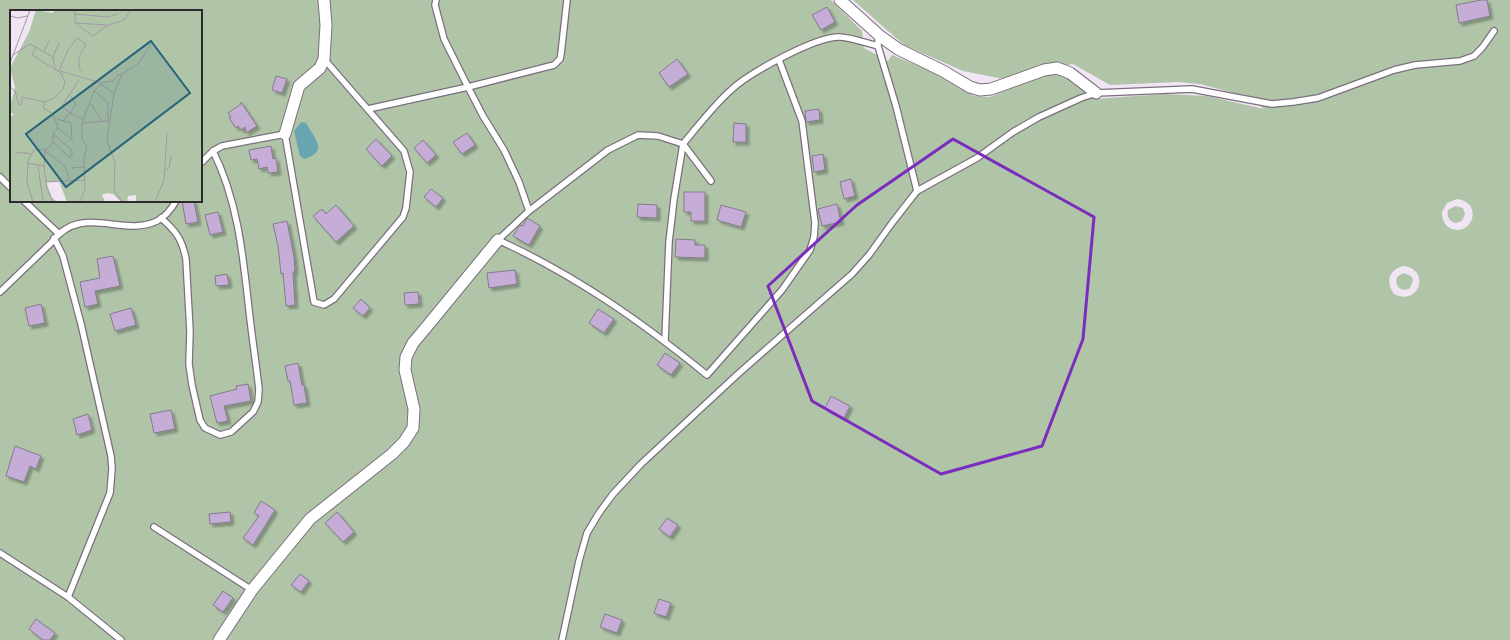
<svg xmlns="http://www.w3.org/2000/svg" width="1510" height="640" viewBox="0 0 1510 640" font-family="Overpass,sans-serif">
	<style>
		.green { fill: #b0c5a8; fill-rule: evenodd }
		.water { fill: #68a5b1 }
		.building { fill: #c6add8; stroke: #837b8a; filter: url(#shadow) }
		.lines { fill: none; stroke-linecap: round; stroke-linejoin: round }
		.service-casing { stroke: #7b6f7d; stroke-width: 8 }
		.minor-casing { stroke: #7b6f7d; stroke-width: 13 }
		.service { stroke: #fff; stroke-width: 5.5 }
		.minor { stroke: #fff; stroke-width: 11 }
		.marked { fill: none; stroke: #7b2cbf; stroke-width: 3; stroke-linejoin: round }
		.inset-road { fill: none; stroke: #a399a5; stroke-width: 1 }
		.view { fill: #246379; fill-opacity: 0.15; stroke: #246379; stroke-width: 2 }
		.inset-edge { fill: none; stroke: #2e292f; stroke-width: 2 }
	</style>
	<defs>
		<filter id="shadow"><feDropShadow dx="3" dy="3" stdDeviation="1" flood-color="#0004"/></filter>
	</defs>
	<rect width="100%" height="100%" fill="#f1e4f3"/>
	<g class="green">
		<path d="M0,0H831L862,31L864,48L888,61L892,55L928,70L974,96L990,97L1042,75L1058,73L1067,77L1093,99L1165,94L1207,96L1264,109L1249,97L1200,84L1178,82L1110,85L1073,64L1004,79L963,71L904,45L853,0H1510V640H0ZM11,11H201V201H11ZM1457,199C1485,203 1471,239 1450,228C1444,225 1442,219 1442,212L1447,203ZM1404,266C1431,270 1419,307 1394,294C1385,282 1389,269 1404,266Z"/>
		<path d="M1455,206L1463,208L1465,214L1462,221L1456,223C1450,222 1446,217 1448,210Z"/>
		<path d="M1403,273L1411,276L1413,280L1410,288C1402,293 1394,287 1397,277Z"/>
	</g>
	<path class="water" d="M301,122L306,123C314,138 330,152 304,159L300,156L294,131Z"/>
	<g class="building">
		<path d="M1481,0H1487L1490,16L1459,23L1456,5Z"/>
		<path d="M827,7L835,22L821,30L812,15Z"/>
		<path d="M677,59L688,74L669,87L659,73Z"/>
		<path d="M276,76L287,79L282,93L272,90Z"/>
		<path d="M241,102L257,126L246,133L245,127L241,130L238,126L236,128L229,118L231,117L228,113L241,104Z"/>
		<path d="M819,109L820,120L806,122L805,111Z"/>
		<path d="M734,123L746,124V142H733Z"/>
		<path d="M467,133L475,145L462,154L453,142Z"/>
		<path d="M376,139L392,156L382,166L366,149Z"/>
		<path d="M423,140L436,155L427,163L414,148Z"/>
		<path d="M271,146L273,159L276,158L278,172L268,173L267,167L259,169L257,159L251,160L249,150Z"/>
		<path d="M823,154L825,170L814,172L812,156Z"/>
		<path d="M851,179L855,196L844,199L840,182Z"/>
		<path d="M431,189L443,198L436,207L424,197Z"/>
		<path d="M684,192H705V221H691V212H684Z"/>
		<path d="M182,201H194L198,222L186,224Z"/>
		<path d="M638,204L657,205V218L637,217Z"/>
		<path d="M837,204L841,222L822,226L818,209Z"/>
		<path d="M336,205L354,226L336,242L313,216L322,209L326,214Z"/>
		<path d="M721,205L746,212L741,227L717,220Z"/>
		<path d="M218,212L223,232L210,235L205,215Z"/>
		<path d="M527,218L540,226L529,245L513,236L518,228L521,225L523,226Z"/>
		<path d="M287,221L294,257L295,272H293L295,305L286,306L283,273L281,274L278,246L273,224Z"/>
		<path d="M676,239L695,240V245H705V258L675,257Z"/>
		<path d="M113,256L120,286L95,291L98,304L85,307L80,282L100,278L97,259Z"/>
		<path d="M515,270L517,284L489,288L487,273Z"/>
		<path d="M227,274L229,285L216,286L215,276Z"/>
		<path d="M418,292L419,304L405,305L404,293Z"/>
		<path d="M361,299L370,308L363,316L353,308Z"/>
		<path d="M41,304L45,323L29,326L25,308Z"/>
		<path d="M131,308L136,325L115,331L110,314Z"/>
		<path d="M598,309L614,319L604,333L589,323Z"/>
		<path d="M665,353L680,363L671,375L657,365Z"/>
		<path d="M298,363L302,385H304L307,403L294,405L290,381H288L285,366Z"/>
		<path d="M248,384L251,401L224,406L228,421L217,423L210,396L237,389L236,386Z"/>
		<path d="M831,396L850,406L844,418L825,408Z"/>
		<path d="M171,410L175,429L154,433L150,414Z"/>
		<path d="M88,414L92,430L77,435L73,419Z"/>
		<path d="M15,446L41,456L36,469L30,466L24,482L6,476Z"/>
		<path d="M261,501L275,510L253,545L243,538L259,516L254,513Z"/>
		<path d="M230,512L231,522L210,524L209,514Z"/>
		<path d="M337,512L354,532L343,542L325,523Z"/>
		<path d="M667,518L678,525L670,537L659,529Z"/>
		<path d="M300,574L309,581L301,592L291,585Z"/>
		<path d="M223,591L233,598L223,612L213,605Z"/>
		<path d="M659,599L671,603L666,617L654,613Z"/>
		<path d="M605,614L622,620L617,633L600,627Z"/>
		<path d="M36,619L55,633L50,640H43L29,629Z"/>
	</g>
	<g class="lines">
		<defs>
			<g id="service">
				<path d="M436,0L435,5L444,39L468,87L554,65L560,59L561,54L567,0"/>
				<path d="M878,34V46L896,106L917,191"/>
				<path d="M779,60L802,121L815,223L814,237L810,250L782,290L707,375C642,322 575,275 498,240L529,211L608,150L638,135L658,136L683,144C698,126 714,105 731,90C749,73 816,36 840,37C853,38 866,43 878,46"/>
				<path d="M368,109L468,87L483,116L504,150L519,182L529,211"/>
				<path d="M683,144L711,181"/>
				<path d="M201,163L213,151L222,146L285,134L314,302L324,305L334,299L403,217L406,208L410,172L404,151L324,59"/>
				<path d="M0,177L11,188"/>
				<path d="M24,201L58,233"/>
				<path d="M161,218C176,231 182,239 186,259L190,331L189,364L192,385L200,420L205,428L220,435L231,432L253,412L258,402L259,389C256,363 252,337 249,310C243,256 238,201 213,151"/>
				<path d="M54,238L63,256L81,324L111,456L112,469L110,493L68,597"/>
				<path d="M0,292L51,243C81,202 122,238 157,221C165,217 172,208 176,201"/>
				<path d="M665,340L669,242L674,199L683,144"/>
				<path d="M154,527L252,590"/>
				<path d="M0,553L68,597L121,640"/>
				<path d="M562,640L579,561L587,533L599,513L613,494L641,464L738,374L852,274L869,255L892,223L917,191L977,158L1013,132L1039,117L1081,98L1096,93L1192,89L1272,104L1293,102L1318,98L1394,70L1415,65L1460,61L1474,56L1482,48L1494,31"/>
			</g>
			<g id="minor">
				<path d="M840,0L880,36L898,49L943,71L970,87L980,90L991,89L1044,70L1057,68L1070,73L1096,93"/>
				<path d="M285,134L299,86L320,68L324,59L326,25L324,0"/>
				<path d="M219,640L252,590L310,519L392,454L404,442L413,428L414,409L405,370L406,357L413,343L424,330L498,240"/>
			</g>
		</defs>
		<use href="#service" class="service-casing"/>
		<use href="#minor" class="minor-casing"/>
		<use href="#service" class="service"/>
		<use href="#minor" class="minor"/>
	</g>
	<path class="marked" d="M953,139L1094,217L1083,339L1042,446L941,474L812,401L768,286L857,205Z"/>
	<g transform="translate(10 10)">
		<rect width="192" height="192" fill="#f1e4f3"/>
		<path d="M26,0L43,3L44,0H192V192H126V185L118,186L117,192H111L103,184L97,183L92,185L95,192H57L49,171L36,172L42,188L48,192H0V108L4,104L0,102V97L5,77L0,58L19,22Z" fill="#b0c5a8"/>
		<path class="inset-road" d="M65,0V13L83,26L98,15L114,10L121,0M64,4L98,7L108,4M0,6L8,8L17,6M65,13L97,15M34,41L40,30M3,45L20,34L43,47L45,59M43,47L49,33M0,53L20,0M49,61L58,40L67,28L76,34L69,47V58L72,61M50,61L91,73L103,71L108,65L112,64M91,74L104,83M0,77L5,81L9,95H11L12,87L35,92L44,88L53,79L55,72L51,63L22,45L26,37M84,81L98,93V111L72,113L84,81L91,74M61,86L66,95L60,103L52,96L69,70M35,92L33,98L43,104L48,118L62,130L61,113L47,109M81,94L92,111M53,111L60,103L73,109M43,132L59,147L62,146V140L43,124M35,141L55,156L59,169M5,144L9,142L21,144M17,153L34,156M28,155L33,192M62,158L74,157M155,160L159,158L161,146M36,172L74,170M23,192L17,172L18,150L25,139L35,140M43,192L37,178L34,157L35,140L43,133V124L48,118M70,192L75,179L74,148L77,136L72,129V113M112,192L104,180L105,153L97,130L104,83L112,64L129,53L141,34M145,192L154,170L157,123"/>
		<path class="view" d="M141,31L180,83L56,177L16,124Z"/>
		<rect width="192" height="192" class="inset-edge"/>
	</g>
</svg>
